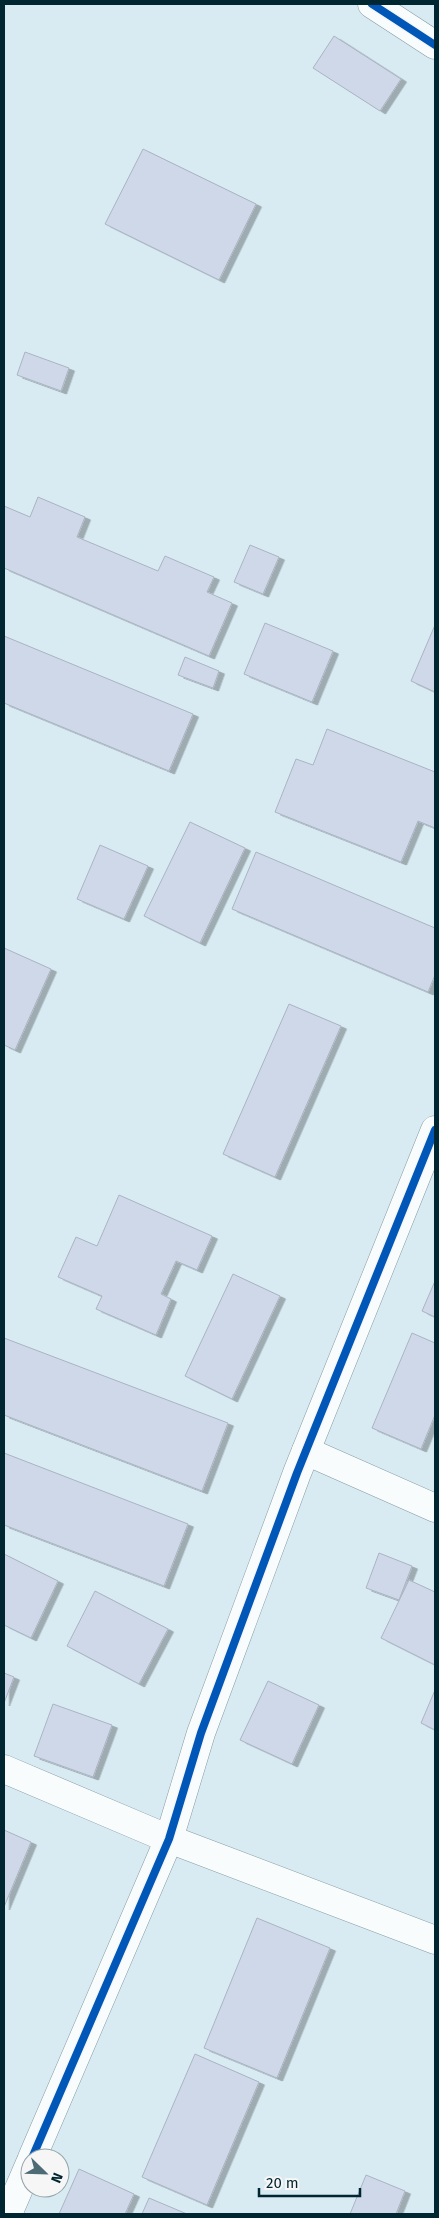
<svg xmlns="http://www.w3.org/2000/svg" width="439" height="2218" viewBox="0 0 439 2218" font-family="'Fira Sans',sans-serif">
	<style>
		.building { fill: #cfd8e8; stroke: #abb3c3; filter: url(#shadow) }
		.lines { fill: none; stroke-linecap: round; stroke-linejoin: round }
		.minor-casing { stroke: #869ba3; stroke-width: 29 }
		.minor { stroke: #f9fcfd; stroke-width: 28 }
		.cycleway-casing { stroke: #f6f6f6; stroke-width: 11 }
		.cycleway { stroke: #0057b8; stroke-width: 8 }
	</style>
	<defs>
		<filter id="shadow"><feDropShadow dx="5.5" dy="3" stdDeviation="0" flood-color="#0004"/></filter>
	</defs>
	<rect width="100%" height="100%" fill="#d8ebf2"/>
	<g class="building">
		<path d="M334,36L401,79L380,111L313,68Z"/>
		<path d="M143,149L256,204L219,280L105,224Z"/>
		<path d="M25,352L69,368L61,391L17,375Z"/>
		<path d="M38,497L85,517L77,537L158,571L165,556L214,577L207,592L232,603L209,656L4,568V506L30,517Z"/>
		<path d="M250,545L279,557L263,594L234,582Z"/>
		<path d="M265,623L333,651L312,702L244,674Z"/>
		<path d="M435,625V692L411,681Z"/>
		<path d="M4,636L193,714L169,771L4,703Z"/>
		<path d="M185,657L219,671L213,688L178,675Z"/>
		<path d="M327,729L435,772V828L418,821L401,862L275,812L296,759L313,765Z"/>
		<path d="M190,822L245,848L200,943L144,916Z"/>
		<path d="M100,845L148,866L124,919L77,899Z"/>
		<path d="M256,852L435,928V975L428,992L232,909Z"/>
		<path d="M4,948L51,969L15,1050L4,1045Z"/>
		<path d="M289,1004L341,1026L275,1177L223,1154Z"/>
		<path d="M119,1195L212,1236L197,1270L176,1261L161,1294L171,1299L156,1335L96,1309L102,1296L58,1277L76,1237L97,1246Z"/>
		<path d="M233,1274L280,1296L232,1399L185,1376Z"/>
		<path d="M435,1281V1317L422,1311Z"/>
		<path d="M412,1333L435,1343V1415L421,1449L372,1428Z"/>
		<path d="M4,1338L228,1423L202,1491L4,1415Z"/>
		<path d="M4,1453L188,1524L164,1586L4,1525Z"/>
		<path d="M379,1553L412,1566L399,1600L366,1588Z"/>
		<path d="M4,1554L58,1581L31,1638L4,1625Z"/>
		<path d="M409,1580L435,1592V1665L381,1638Z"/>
		<path d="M95,1591L168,1629L139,1684L67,1646Z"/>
		<path d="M4,1673L14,1677L4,1703Z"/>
		<path d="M268,1681L319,1705L292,1764L240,1740Z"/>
		<path d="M435,1690V1730L421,1723Z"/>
		<path d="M53,1704L112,1725L93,1777L34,1756Z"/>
		<path d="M4,1830L31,1842L4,1907Z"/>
		<path d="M257,1918L330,1948L277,2078L204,2048Z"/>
		<path d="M195,2054L259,2082L207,2205L142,2177Z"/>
		<path d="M79,2169L134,2194L125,2214H59Z"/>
		<path d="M366,2175L405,2191L396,2214H350Z"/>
		<path d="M149,2198L187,2214H142Z"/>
	</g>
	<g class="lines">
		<defs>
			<g id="minor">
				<path d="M372,4L435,45"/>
				<path d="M306,1451L435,1508"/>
				<path d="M4,1769L169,1839L435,1940"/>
				<path d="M32,2158L169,1839L201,1733L297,1473L435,1130"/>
				<path d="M8,2214L30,2163"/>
			</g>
		</defs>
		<use href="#minor" class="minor-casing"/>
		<use href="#minor" class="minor"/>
		<defs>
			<g id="cycleway">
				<path d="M372,4L435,45"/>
				<path d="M32,2158L169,1839L201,1733L297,1473L435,1130"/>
			</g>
		</defs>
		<use href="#cycleway" class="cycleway-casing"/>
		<use href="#cycleway" class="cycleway"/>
	</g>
	<rect width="439" height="2218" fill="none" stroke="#002632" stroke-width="10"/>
	<g transform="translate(45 2173) rotate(113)"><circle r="24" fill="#f6f6f6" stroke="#94a3a8"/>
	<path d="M0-4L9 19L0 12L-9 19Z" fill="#4c6b75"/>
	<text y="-8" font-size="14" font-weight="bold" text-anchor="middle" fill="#002632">N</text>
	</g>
	<path d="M259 2188v8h101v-8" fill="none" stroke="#002632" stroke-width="2.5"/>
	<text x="266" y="2188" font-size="15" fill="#002632" stroke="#f6f6f6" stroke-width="4" paint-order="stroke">20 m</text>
</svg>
